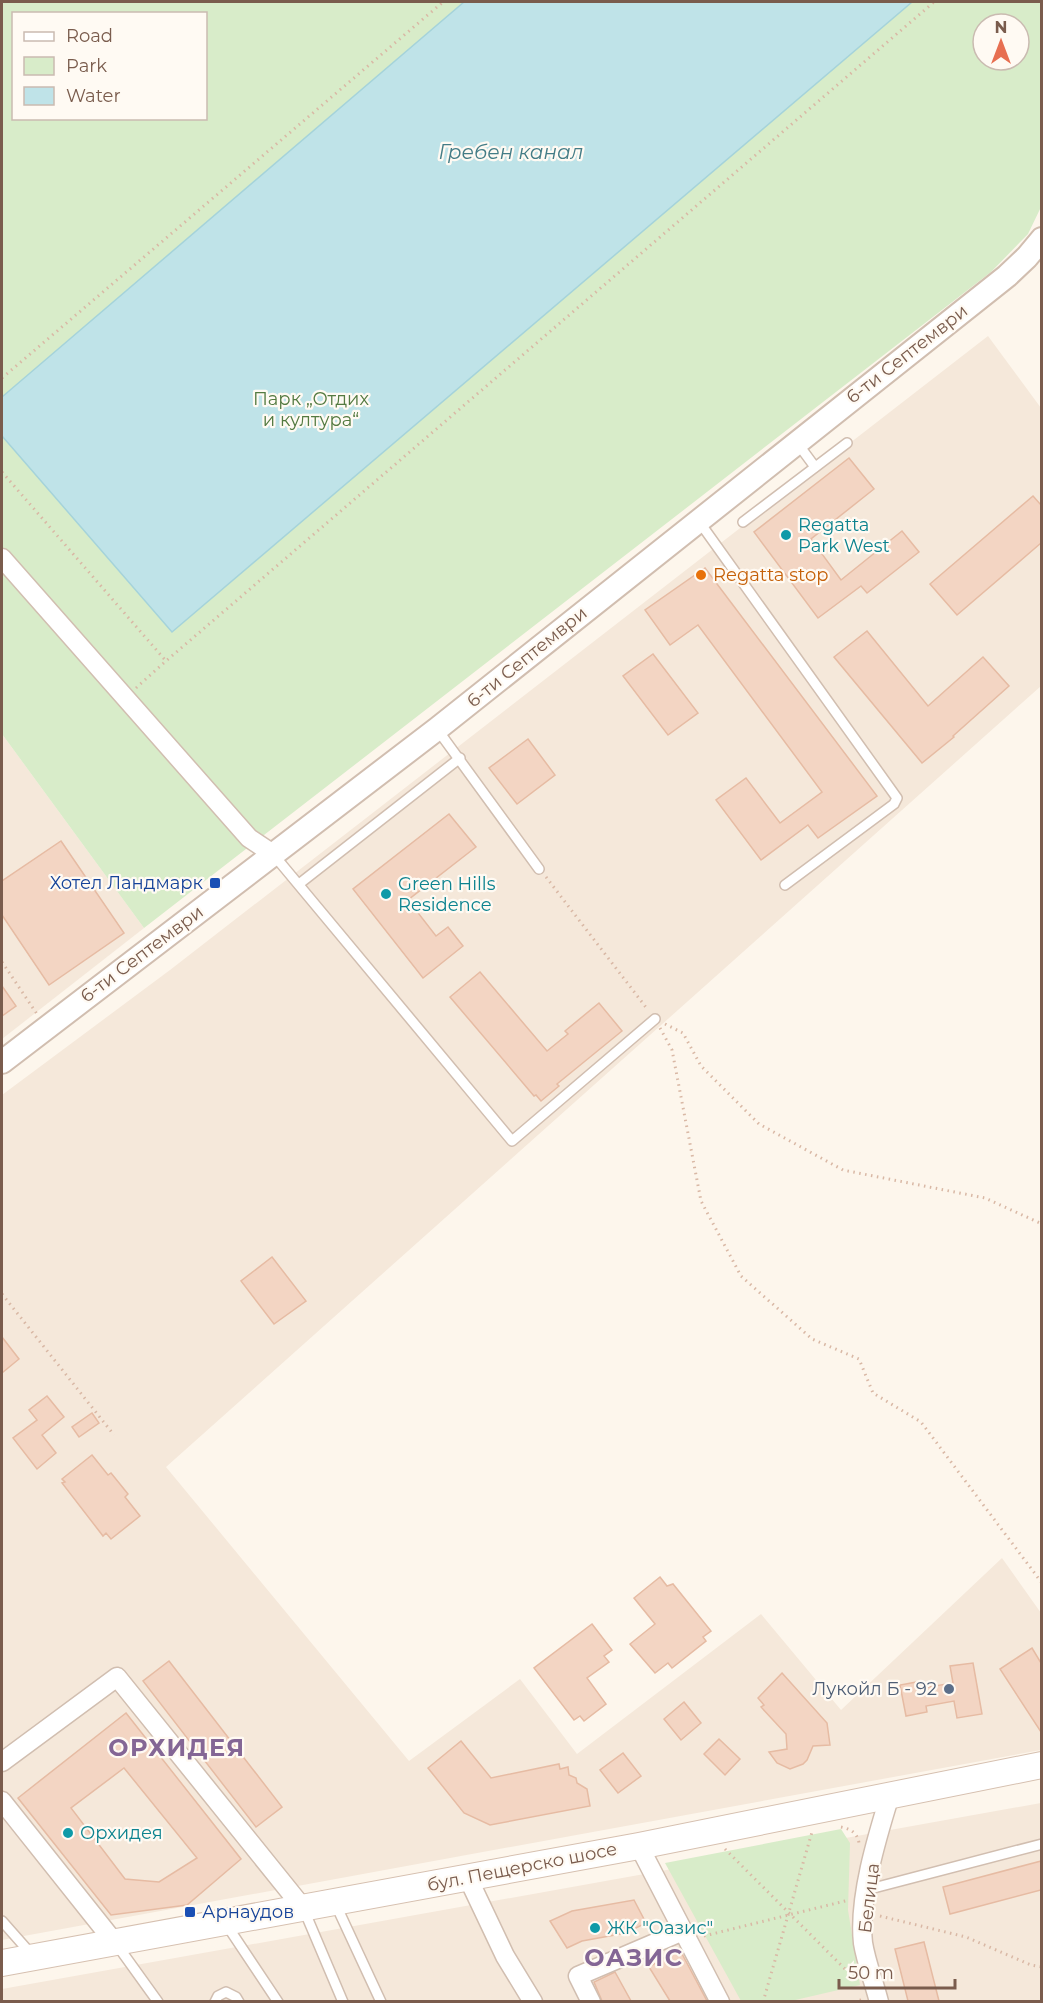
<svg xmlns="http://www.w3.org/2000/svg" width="1043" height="2003" viewBox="0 0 1043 2003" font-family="Montserrat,sans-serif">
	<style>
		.residential { fill: #f5e8da }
		.green { fill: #d8ecc9; fill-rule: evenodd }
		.water { fill: #bfe3e8; stroke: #a5d3da; stroke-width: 1.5 }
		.building { fill: #f3d5c3; stroke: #e6bba3; stroke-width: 1.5; fill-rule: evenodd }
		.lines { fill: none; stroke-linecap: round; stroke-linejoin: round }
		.service-casing { stroke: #d1beb0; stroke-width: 12 }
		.minor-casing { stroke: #d1beb0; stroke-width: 21 }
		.tertiary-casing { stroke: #d1beb0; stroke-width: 26 }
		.secondary-casing { stroke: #d6c0b0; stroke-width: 28 }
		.path { stroke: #d9b8a5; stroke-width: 3; stroke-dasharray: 1.5 4.5; stroke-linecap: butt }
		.service { stroke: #fff; stroke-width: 9 }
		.minor { stroke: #fff; stroke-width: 18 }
		.tertiary { stroke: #fff; stroke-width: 22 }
		.secondary { stroke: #fff; stroke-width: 26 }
		.culture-dot { fill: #0f9aa8; stroke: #fffaf3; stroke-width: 2 }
		.food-dot { fill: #e8710a; stroke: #fffaf3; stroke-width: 2 }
		.transit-dot { fill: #1a4fb4; stroke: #fffaf3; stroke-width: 2 }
		.service-dot { fill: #5c6f8a; stroke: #fffaf3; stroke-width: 2 }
		.labels { text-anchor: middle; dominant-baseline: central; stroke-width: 4.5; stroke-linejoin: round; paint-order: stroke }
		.street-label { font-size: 18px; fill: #7a5c4d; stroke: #fffaf3 }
		.park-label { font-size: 18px; fill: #537a41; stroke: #fffaf3 }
		.culture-label { font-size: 18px; fill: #0d838f; stroke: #fffaf3; text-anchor: start }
		.food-label { font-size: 18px; fill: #c56008; stroke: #fffaf3; text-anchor: start }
		.transit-label { font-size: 18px; fill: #164399; stroke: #fffaf3; text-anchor: end }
		.service-label { font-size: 18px; fill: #4e5e75; stroke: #fffaf3; text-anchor: end }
		.water-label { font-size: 20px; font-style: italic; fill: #437c86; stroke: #fffaf3 }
		.district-label { font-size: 24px; font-weight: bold; letter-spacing: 1.5px; fill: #846695; stroke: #fffaf3 }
	</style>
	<rect width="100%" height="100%" fill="#fdf6ec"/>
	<g class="residential">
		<path d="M988,336L1041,408V686L166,1467L409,1761L520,1679L577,1754L761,1614L841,1710L1002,1558L1041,1613V1750L2,1940V1095L170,970Z"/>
		<path d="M2,734L144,928L2,1039Z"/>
		<path d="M1041,1803V2001L2,2002V1989Z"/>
	</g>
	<g class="green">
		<path d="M2,2H1041V207L1028,234L991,272L144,928L2,734ZM14,14H206V118H14ZM983,24H1019V60H983Z"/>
		<path d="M841,1829L850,1843L848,1910L860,1985L791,2001H741L665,1863Z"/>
	</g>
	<path class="water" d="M464,2H912L172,632L2,436V397Z"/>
	<g class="building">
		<path d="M849,458L874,489L811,539L841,580L902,531L919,552L867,593L861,586L818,618L754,532Z"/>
		<path d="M1033,496L1041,505V543L957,615L930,584Z"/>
		<path d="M705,568L877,796L818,838L808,825L761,860L716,800L746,778L780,823L822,792L698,625L670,645L645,610Z"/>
		<path d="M867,631L928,706L983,657L1009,686L953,736L954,737L922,763L834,657Z"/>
		<path d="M653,654L698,713L668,735L623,676Z"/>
		<path d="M528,739L555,775L517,804L489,768Z"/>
		<path d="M449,814L476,847L408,900L436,936L448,927L463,946L423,978L353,889Z"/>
		<path d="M61,841L124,933L49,985L2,915V881Z"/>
		<path d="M480,972L547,1051L568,1034L565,1031L599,1003L622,1031L557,1084L559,1086L541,1101L536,1095L534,1096L450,997Z"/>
		<path d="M2,986L16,1006L2,1016Z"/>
		<path d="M272,1257L306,1301L274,1324L241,1281Z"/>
		<path d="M2,1337L19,1359L2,1373Z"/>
		<path d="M47,1396L64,1417L42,1435L56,1453L37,1469L13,1438L37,1420L29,1410Z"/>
		<path d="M92,1413L99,1423L79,1437L72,1427Z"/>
		<path d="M92,1455L108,1475L111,1473L128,1494L125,1497L140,1516L111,1539L106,1533L103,1536L62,1483L65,1482L62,1479Z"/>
		<path d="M660,1577L667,1586L673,1584L711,1631L703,1637L706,1641L672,1668L668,1663L655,1673L630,1644L655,1624L634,1598Z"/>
		<path d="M592,1624L612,1650L604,1656L609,1662L587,1678L606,1704L584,1721L580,1716L574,1720L534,1668Z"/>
		<path d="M1032,1648L1041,1663V1732L1000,1669Z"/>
		<path d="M169,1661L282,1807L256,1827L143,1681Z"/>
		<path d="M973,1663L982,1714L957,1718L954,1701L926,1706L927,1712L906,1716L900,1685L922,1681L923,1688L953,1683L950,1666Z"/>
		<path d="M782,1673L827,1723L830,1745L813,1746L807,1760L803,1764L790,1769L777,1763L769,1752L787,1749L786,1734L761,1707L764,1705L758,1698Z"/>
		<path d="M684,1702L701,1723L681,1740L664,1719Z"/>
		<path d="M126,1713L241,1859L187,1905L111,1915L18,1798ZM124,1768L197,1858L159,1882L125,1879L71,1808Z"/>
		<path d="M719,1739L740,1759L725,1775L704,1754Z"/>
		<path d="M461,1741L491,1778L559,1764L560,1769L568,1767L569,1775L576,1778L577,1783L587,1789L590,1806L490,1825L464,1813L428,1768Z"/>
		<path d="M623,1753L641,1776L618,1793L600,1770Z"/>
		<path d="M1041,1861V1890L950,1914L943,1887Z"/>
		<path d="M634,1900L646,1923L626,1933L582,1941L567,1948L550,1921L572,1911Z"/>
		<path d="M924,1942L939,2001H908L895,1949Z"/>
		<path d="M679,1948L681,1952L707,2001H670L649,1967Z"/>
		<path d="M615,1972L631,2001H602L594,1982Z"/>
	</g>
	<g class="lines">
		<defs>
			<g id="service">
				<path d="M798,444L815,467"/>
				<path d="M698,520L897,798L894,804L785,885"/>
				<path d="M743,522L847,443"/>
				<path d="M437,729L539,869"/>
				<path d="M273,854L512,1141L655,1019"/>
				<path d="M299,884L460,758"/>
				<path d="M866,1890L1042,1844"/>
				<path d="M335,1903L381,2002"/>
				<path d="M304,1910L343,2002"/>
				<path d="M2,1921L32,1955"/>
				<path d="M226,1924L278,2002"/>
				<path d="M117,1945L158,2002"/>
				<path d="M215,2002L218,1996L226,1992L236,1997L239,2002"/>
			</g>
			<g id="minor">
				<path d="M2,558L249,838L273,854"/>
				<path d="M2,1762L117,1677L303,1908"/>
				<path d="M2,1801L115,1943"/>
				<path d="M639,1846L720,2002"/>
				<path d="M468,1878L505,1956L533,2002"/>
				<path d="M591,2002L578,1976L683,1931"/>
				<path d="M879,2002C874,1982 866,1962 863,1943C858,1899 877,1837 890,1795"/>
			</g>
			<path id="tertiary" d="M2,1062L437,729L1007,276L1027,257L1042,239"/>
			<path id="secondary" d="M2,1963L639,1846L1042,1765"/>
		</defs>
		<use href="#service" class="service-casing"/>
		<use href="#minor" class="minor-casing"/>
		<use href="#tertiary" class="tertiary-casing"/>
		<use href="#secondary" class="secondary-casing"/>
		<g class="path">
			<path d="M2,378L443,2"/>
			<path d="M2,472L166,661L934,2"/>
			<path d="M136,688L166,661"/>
			<path d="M546,877L648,1010"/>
			<path d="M2,962L37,1014"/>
			<path d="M665,1024L683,1033L701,1066L759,1124L843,1170L985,1198L1042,1224"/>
			<path d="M660,1028L672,1050L701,1201L741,1276L812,1339L859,1359L873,1393L921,1422L1042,1583"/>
			<path d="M2,1294L114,1435"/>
			<path d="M841,1827C850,1829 857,1832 859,1843"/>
			<path d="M725,1849L854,1978"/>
			<path d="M880,1916L966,1937L1031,1965L1042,1967"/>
			<path d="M704,1936L849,1900"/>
			<path d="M763,2002L812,1832"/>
			<path d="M854,2002L864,1999"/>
		</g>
		<use href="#service" class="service"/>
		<use href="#minor" class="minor"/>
		<use href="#tertiary" class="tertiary"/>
		<use href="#secondary" class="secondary"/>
	</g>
	<g class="culture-dot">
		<circle cx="786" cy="535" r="6"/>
		<circle cx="386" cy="894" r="6"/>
		<circle cx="68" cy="1833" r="6"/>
		<circle cx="595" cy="1928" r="6"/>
	</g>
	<circle class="food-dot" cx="701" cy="575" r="6"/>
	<g class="transit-dot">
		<rect x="209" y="877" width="12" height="12" rx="3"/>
		<rect x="184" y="1906" width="12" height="12" rx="3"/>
	</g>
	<circle class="service-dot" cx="949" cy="1689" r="6"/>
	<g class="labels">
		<g class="street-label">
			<text transform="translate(907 354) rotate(-38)">6-ти Септември</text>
			<text transform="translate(527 657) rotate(-39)">6-ти Септември</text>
			<text transform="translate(142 954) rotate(-37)">6-ти Септември</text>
			<text transform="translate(522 1867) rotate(-11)">бул. Пещерско шосе</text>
			<text transform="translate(869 1898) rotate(-83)">Белица</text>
		</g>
		<g class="park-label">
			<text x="311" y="399">Парк „Отдих<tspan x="311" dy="21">и култура“</tspan></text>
		</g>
		<g class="culture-label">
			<text x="798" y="525">Regatta<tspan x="798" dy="21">Park West</tspan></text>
			<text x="398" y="884">Green Hills<tspan x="398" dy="21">Residence</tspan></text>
			<text x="80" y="1833">Орхидея</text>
			<text x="607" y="1928">ЖК "Оазис"</text>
		</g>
		<g class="food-label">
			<text x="713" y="575">Regatta stop</text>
		</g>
		<g class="transit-label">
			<text x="203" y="883">Хотел Ландмарк</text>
			<text x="202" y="1912" text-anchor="start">Арнаудов</text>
		</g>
		<g class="service-label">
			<text x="937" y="1689">Лукойл Б - 92</text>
		</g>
		<g class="water-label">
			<text x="511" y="152">Гребен канал</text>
		</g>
		<g class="district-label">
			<text x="177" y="1747">ОРХИДЕЯ</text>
			<text x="634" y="1957">ОАЗИС</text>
		</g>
	</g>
	<rect width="1043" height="2003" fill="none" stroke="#7a5c4d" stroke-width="6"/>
	<rect x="12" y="12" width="195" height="108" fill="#fffaf3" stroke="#cabbb1" stroke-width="1.5"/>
	<rect x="24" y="32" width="30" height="9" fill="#ffffff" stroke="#cabbb1" stroke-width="1.5"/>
	<text x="66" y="42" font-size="18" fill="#7a5c4d">Road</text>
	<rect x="24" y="57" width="30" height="18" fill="#d8ecc9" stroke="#cabbb1" stroke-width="1.5"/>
	<text x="66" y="72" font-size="18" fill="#7a5c4d">Park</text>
	<rect x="24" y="87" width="30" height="18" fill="#bfe3e8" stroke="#cabbb1" stroke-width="1.5"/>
	<text x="66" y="102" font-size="18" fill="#7a5c4d">Water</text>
	<g transform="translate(1001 42)"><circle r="28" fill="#fffaf3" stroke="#cabbb1" stroke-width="1.5"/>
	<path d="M0-4.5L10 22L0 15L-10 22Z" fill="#e76f51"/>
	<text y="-9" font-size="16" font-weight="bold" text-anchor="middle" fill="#7a5c4d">N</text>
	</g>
	<path d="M839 1979v9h116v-9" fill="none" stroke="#7a5c4d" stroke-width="3"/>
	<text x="848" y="1979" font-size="18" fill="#7a5c4d" stroke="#fffaf3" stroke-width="4.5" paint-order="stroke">50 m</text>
</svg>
